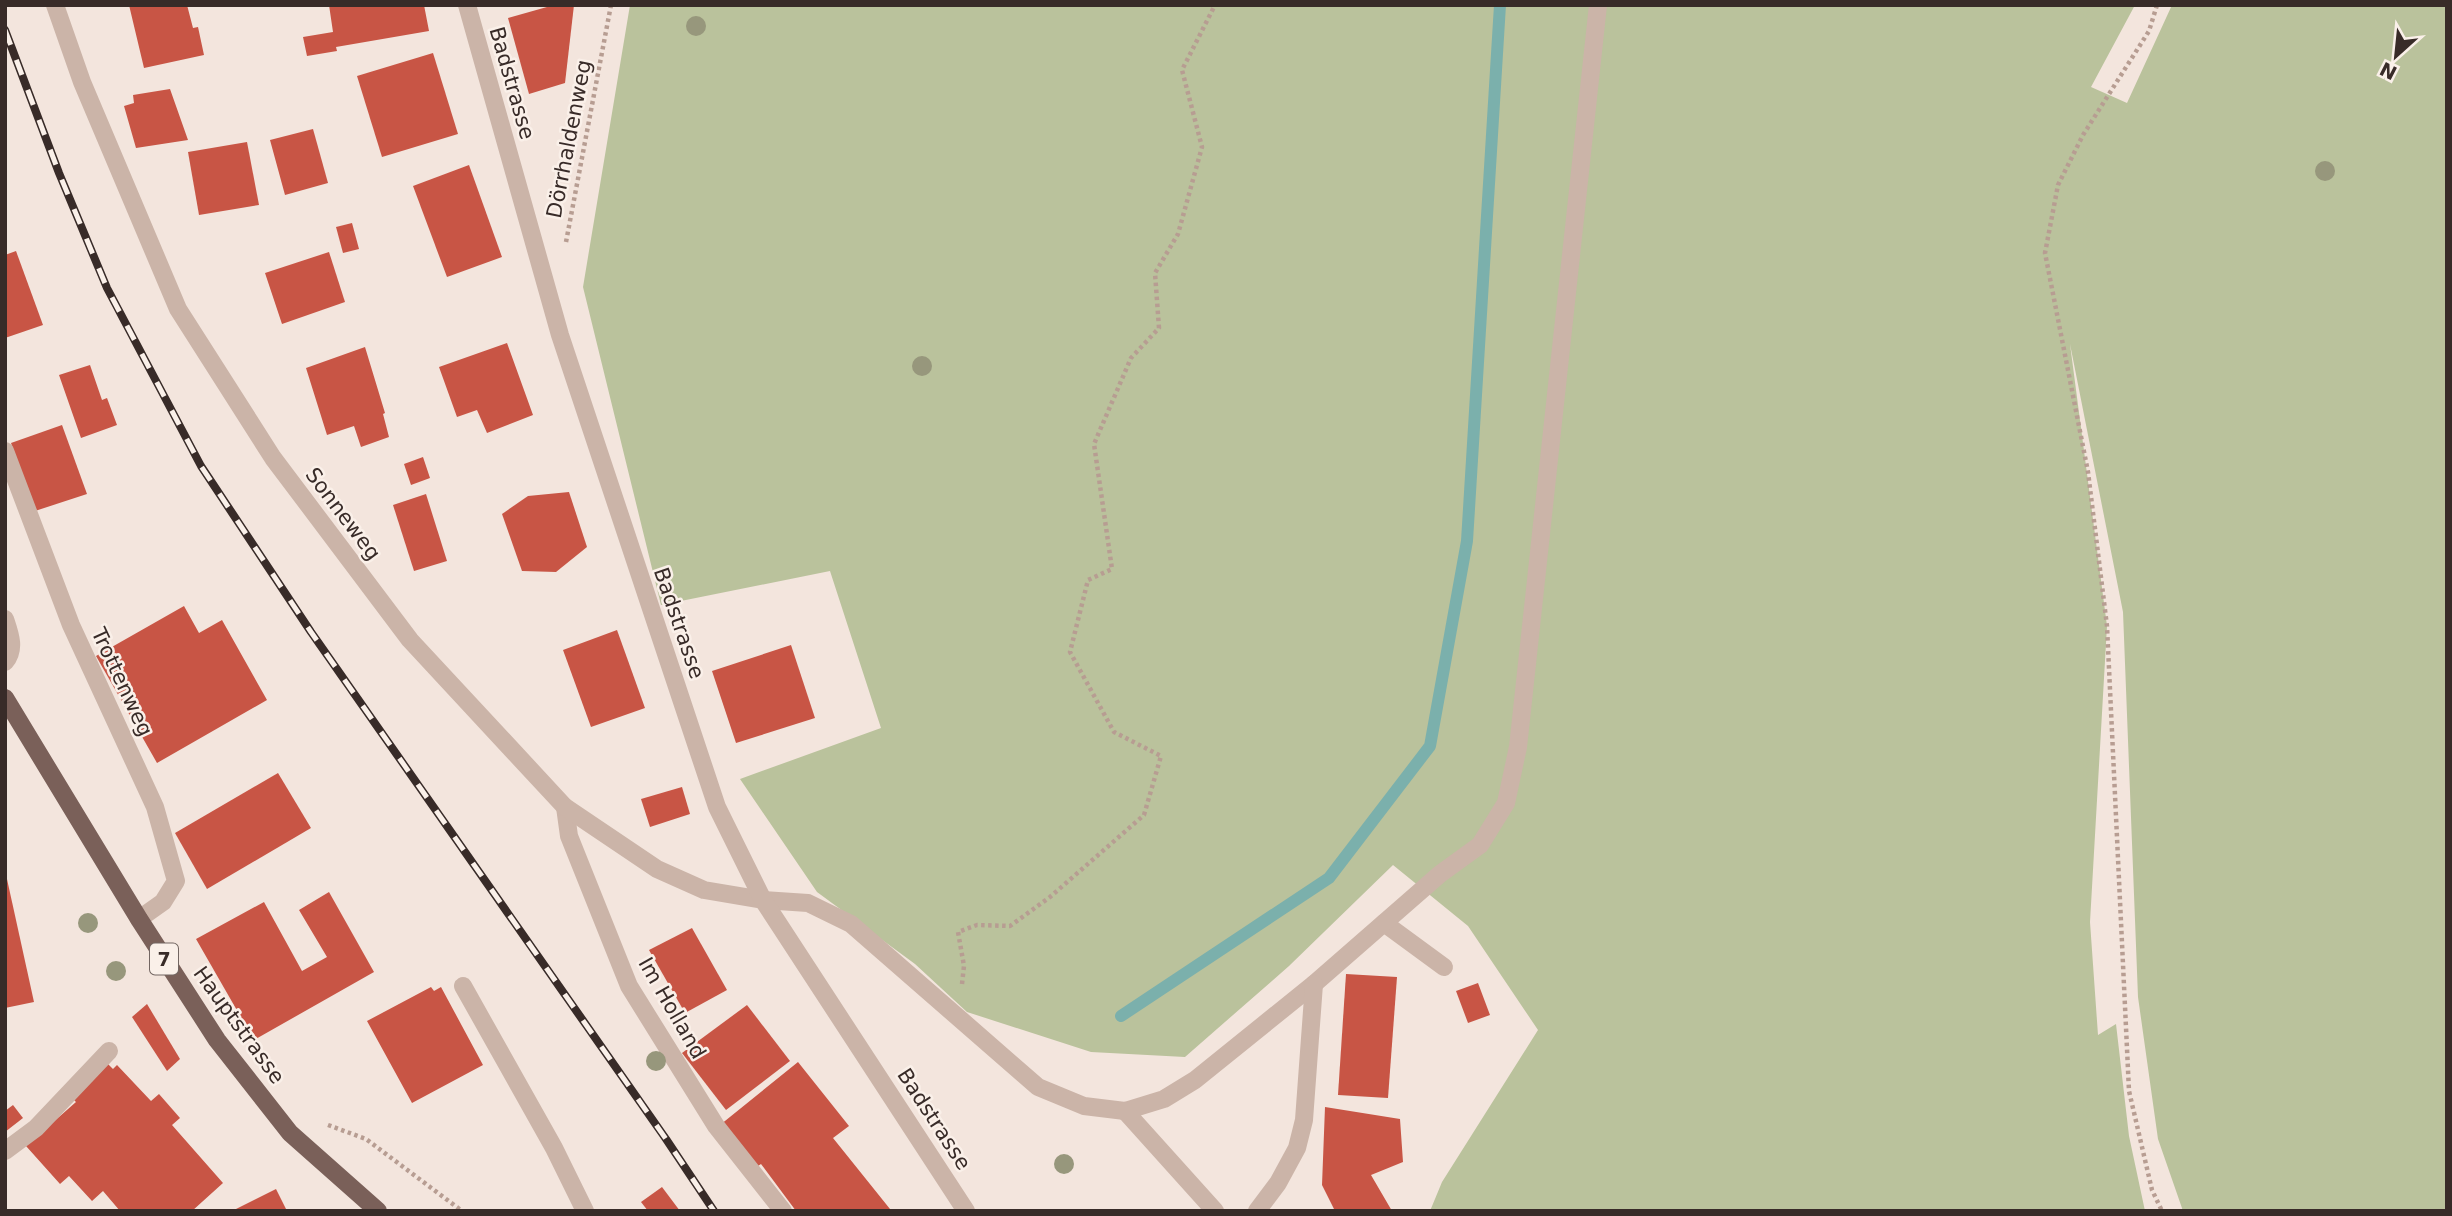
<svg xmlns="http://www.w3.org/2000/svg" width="2452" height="1216" viewBox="0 0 2452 1216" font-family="'DejaVu Sans',sans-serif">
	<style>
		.green { fill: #bac29c }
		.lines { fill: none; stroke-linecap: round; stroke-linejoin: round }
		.stream { stroke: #7bb0ac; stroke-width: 12 }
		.building { fill: #c85545 }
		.path { stroke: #b79d92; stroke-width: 4.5; stroke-dasharray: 3.5 3.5; stroke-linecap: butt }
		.lane { stroke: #cbb4a8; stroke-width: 18 }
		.street { stroke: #cbb4a8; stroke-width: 18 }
		.primary { stroke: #7a6059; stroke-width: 18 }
		.rail-casing { stroke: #382b28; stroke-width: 8 }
		.rail { stroke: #faf0e9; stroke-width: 5; stroke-dasharray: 16; stroke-linecap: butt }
		.tree { fill: #97977c }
		.labels { text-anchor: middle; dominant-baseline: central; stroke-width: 5; stroke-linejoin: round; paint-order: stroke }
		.shield { fill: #faf0e9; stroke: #726662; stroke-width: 2 }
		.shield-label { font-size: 19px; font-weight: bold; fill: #382b28 }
		.street-label { font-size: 21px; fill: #382b28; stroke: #faf0e9 }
	</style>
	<rect width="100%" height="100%" fill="#f3e5dd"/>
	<path class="green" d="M630,5H2135L2091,87L2127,103L2172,5H2447V1211H2183L2158,1139L2138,997L2123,612L2070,344L2107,626L2090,922L2098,1035L2116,1024L2129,1136L2145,1211H1430L1442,1182L1538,1030L1468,926L1393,865L1289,966L1185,1057L1091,1052L967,1012L915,964L817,892L740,779L881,728L830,571L661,605L583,287Z"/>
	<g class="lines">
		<path class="stream" d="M1121,1016L1329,878L1430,746L1467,541L1500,5"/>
	</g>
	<g class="building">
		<path d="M129,5H187L193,28L198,27L204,55L144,68Z"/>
		<path d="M329,5H424L429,31L336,47L337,51L307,56L303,37L333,32Z"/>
		<path d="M554,5H574L565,83L529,94L508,18Z"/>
		<path d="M433,53L458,134L382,157L357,76Z"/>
		<path d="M170,89L188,140L136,148L124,106L134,103L133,95Z"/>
		<path d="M313,129L328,183L285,195L270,140Z"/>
		<path d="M247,142L259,205L199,215L188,152Z"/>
		<path d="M469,165L502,257L447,277L413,186Z"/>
		<path d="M352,223L359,249L343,253L336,227Z"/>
		<path d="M16,251L43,325L5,338V255Z"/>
		<path d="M329,252L345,302L282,324L265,273Z"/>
		<path d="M507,343L533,415L487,433L477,410L457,417L439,367Z"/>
		<path d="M365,347L385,413L383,414L389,437L361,447L354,426L327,435L306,368Z"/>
		<path d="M90,365L102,400L107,398L117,425L81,438L59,375Z"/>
		<path d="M62,425L87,494L35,511L11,443Z"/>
		<path d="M423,457L430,478L411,485L404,464Z"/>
		<path d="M569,492L587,547L556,572L522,571L502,514L528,496Z"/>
		<path d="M426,494L447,561L414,571L393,505Z"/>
		<path d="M184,606L199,633L222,620L267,700L157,763L96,656Z"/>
		<path d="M617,630L645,708L591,727L563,650Z"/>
		<path d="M791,645L815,718L736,743L712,671Z"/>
		<path d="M278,773L311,828L207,889L175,833Z"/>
		<path d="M682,787L690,814L650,827L641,799Z"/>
		<path d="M5,870L34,1002L5,1008Z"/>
		<path d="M329,892L374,972L254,1040L196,939L264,902L302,971L327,957L299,910Z"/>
		<path d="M692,928L727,990L685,1013L649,950Z"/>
		<path d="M1346,974L1397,977L1388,1098L1338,1095Z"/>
		<path d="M1478,983L1490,1015L1468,1023L1456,991Z"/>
		<path d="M431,987L434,991L441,987L483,1065L412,1103L367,1021Z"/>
		<path d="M147,1004L180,1059L167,1071L132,1017Z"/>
		<path d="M747,1005L790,1061L726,1110L682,1053Z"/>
		<path d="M106,1062L113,1069L117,1065L151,1101L159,1094L180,1118L172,1125L223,1183L192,1211H120L103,1191L92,1201L69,1176L60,1184L26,1146L76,1102L69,1095Z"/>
		<path d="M798,1062L849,1126L833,1138L890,1209L888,1211H796L761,1164L755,1168L720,1125Z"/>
		<path d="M13,1105L23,1118L5,1132V1111Z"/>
		<path d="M1325,1107L1400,1119L1403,1162L1371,1175L1392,1211H1335L1322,1185Z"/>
		<path d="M662,1187L680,1211H648L641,1202Z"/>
		<path d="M276,1189L287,1211H232Z"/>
	</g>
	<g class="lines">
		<g class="path">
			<path d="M2157,5L2149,31L2083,135L2058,185L2045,253L2088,472L2107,626L2129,1091L2152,1190L2162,1211"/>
			<path d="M566,242L611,5"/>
			<path d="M962,984L964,966L958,932L977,925L1010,926L1050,897L1144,815L1161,756L1114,732L1070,652L1088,580L1112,569L1094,444L1131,358L1159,328L1155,273L1178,234L1202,147L1182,70L1215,5"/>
			<path d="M328,1125L366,1139L462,1211"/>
		</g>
		<g class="lane">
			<path d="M5,451L71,625L155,807L176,881L163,902L139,919"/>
			<path d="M565,807L569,836L629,986L716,1126L783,1211"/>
			<path d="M1384,923L1444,967"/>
			<path d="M463,986L554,1148L585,1211"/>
			<path d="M5,1151L36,1128L109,1051"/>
		</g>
		<g class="street">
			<path d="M55,5L82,82L178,309L273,458L410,640L565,807L657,869L704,890L763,900L808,903L851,924L1038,1087L1084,1106L1125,1111L1164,1099L1195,1080L1314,984L1440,874L1480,845L1506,803L1518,747L1598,5"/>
			<path d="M467,5L560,335L717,807L763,900L966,1211"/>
			<path d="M5,619C10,634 16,649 5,662"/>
			<path d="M1125,1111L1215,1211"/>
			<path d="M1257,1211L1278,1183L1297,1148L1304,1120L1314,984"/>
		</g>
		<path class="primary" d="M5,698L139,919L217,1040L290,1133L378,1211"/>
		<defs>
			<path id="rail" d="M5,30L59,173L107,288L201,466L311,632L666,1139L714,1211"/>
		</defs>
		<use href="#rail" class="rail-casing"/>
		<use href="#rail" class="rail"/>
	</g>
	<g class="tree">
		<circle cx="696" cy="26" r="10"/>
		<circle cx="2325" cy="171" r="10"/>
		<circle cx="922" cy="366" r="10"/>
		<circle cx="88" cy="923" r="10"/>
		<circle cx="116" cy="971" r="10"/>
		<circle cx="656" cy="1061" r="10"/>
		<circle cx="1064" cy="1164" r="10"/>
	</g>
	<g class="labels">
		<rect class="shield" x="150" y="943.5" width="28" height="31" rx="5"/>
		<g class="shield-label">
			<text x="164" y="959">7</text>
		</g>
		<g class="street-label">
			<text transform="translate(512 83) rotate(74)">Badstrasse</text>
			<text transform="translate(569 139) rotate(-79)">Dörrhaldenweg</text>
			<text transform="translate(343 514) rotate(53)">Sonneweg</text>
			<text transform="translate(679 623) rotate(71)">Badstrasse</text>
			<text transform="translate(122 682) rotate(65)">Trottenweg</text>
			<text transform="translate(672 1008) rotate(60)">Im Holland</text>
			<text transform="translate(239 1025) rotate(54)">Hauptstrasse</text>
			<text transform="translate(934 1119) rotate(57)">Badstrasse</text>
		</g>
	</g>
	<rect width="2452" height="1216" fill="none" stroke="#382b28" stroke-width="14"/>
	<g transform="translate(2396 56) rotate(207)" stroke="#faf0e9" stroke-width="5" paint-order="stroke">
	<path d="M0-5L12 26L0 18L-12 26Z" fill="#382b28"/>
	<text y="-10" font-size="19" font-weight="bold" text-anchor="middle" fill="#382b28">N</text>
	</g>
</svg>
